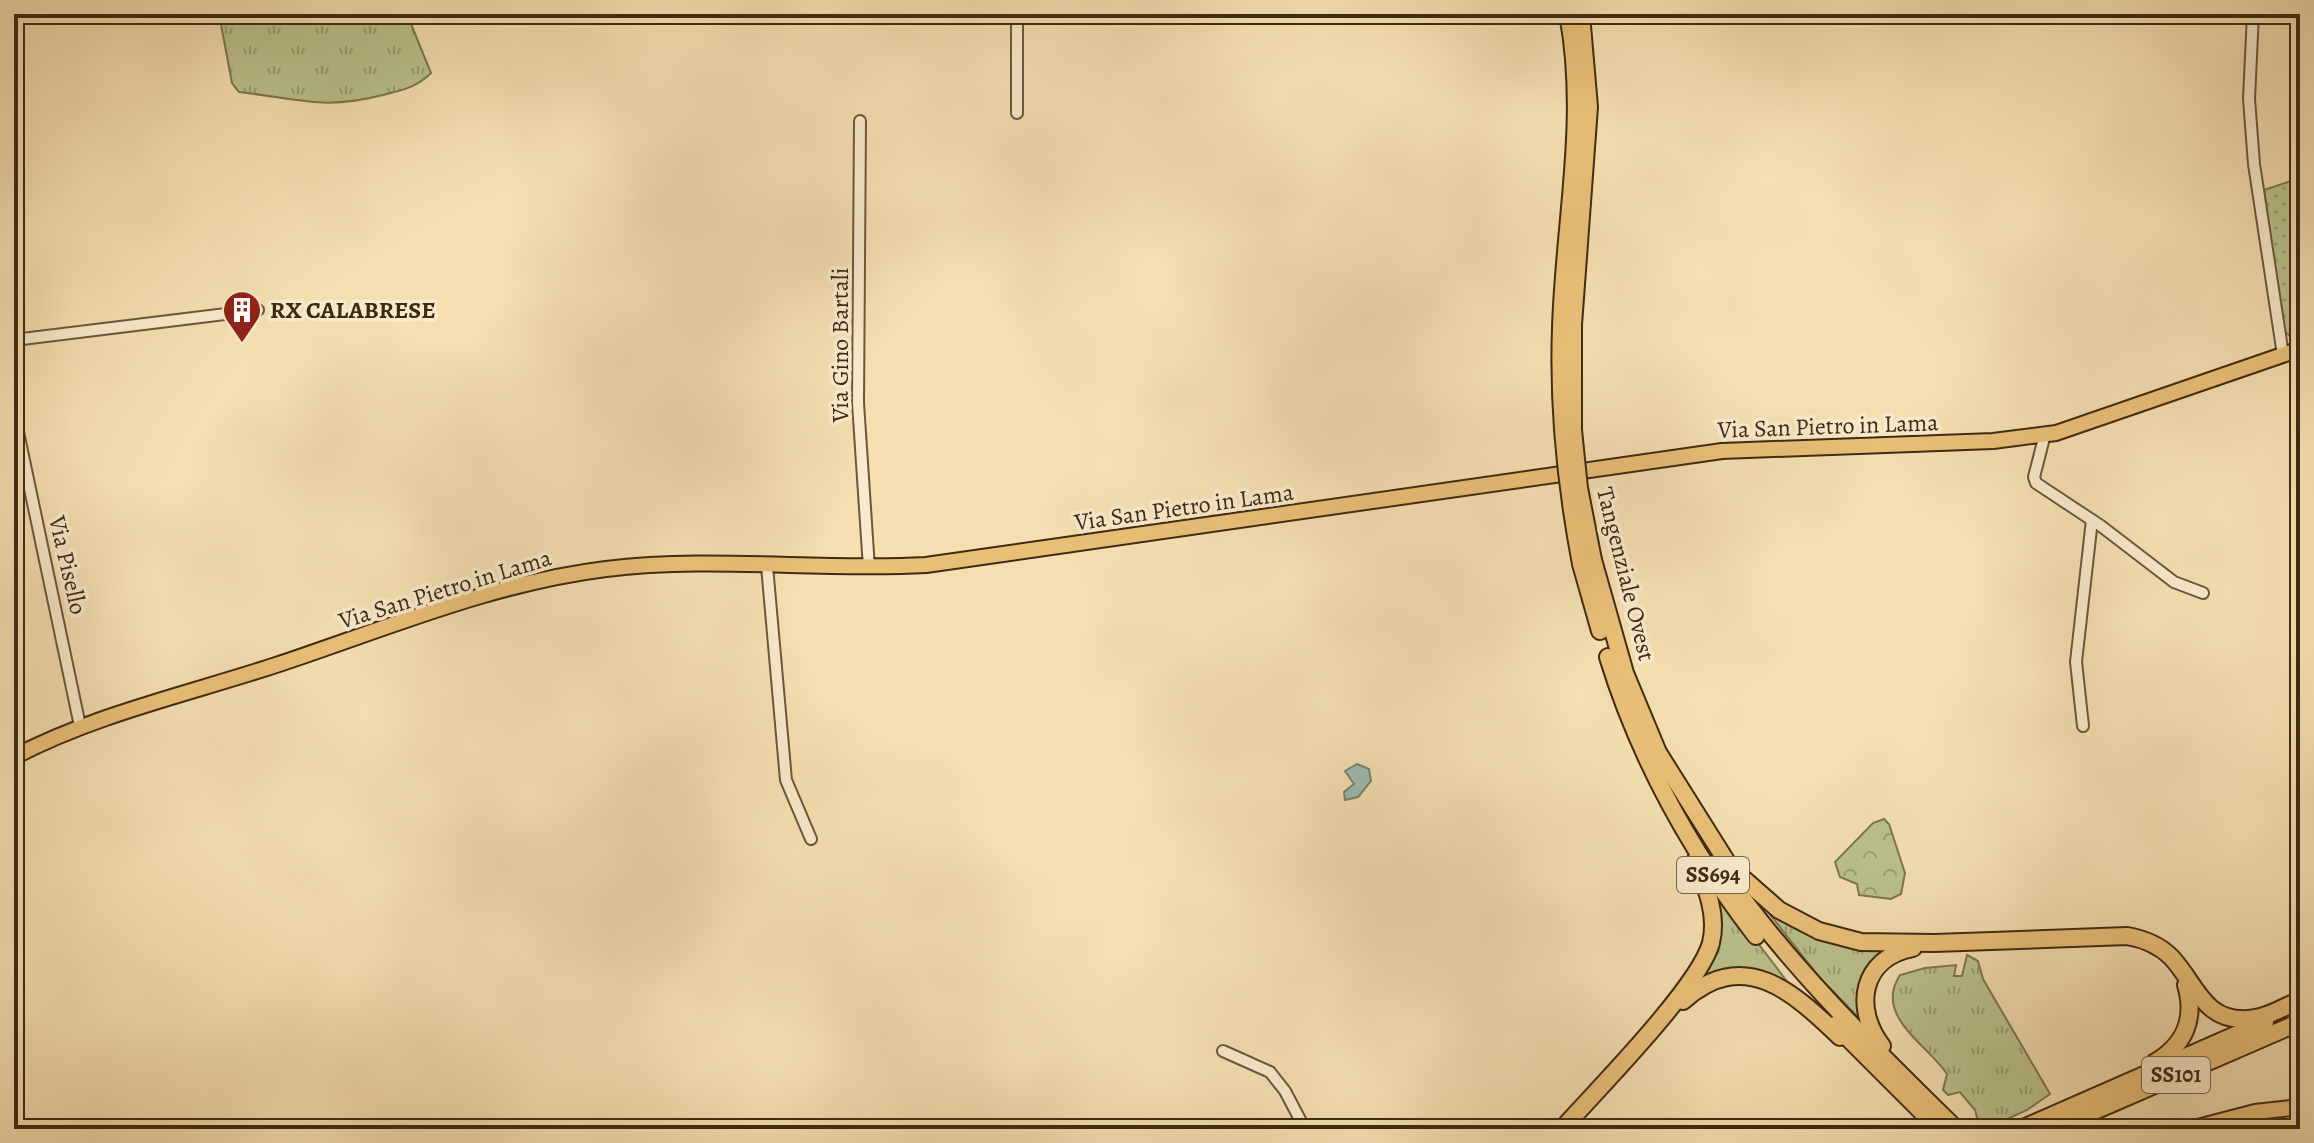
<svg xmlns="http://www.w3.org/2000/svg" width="2314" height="1143" viewBox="0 0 2314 1143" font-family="Alegreya,serif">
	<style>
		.grass { fill: url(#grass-tufts); stroke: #7d7650; stroke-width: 2 }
		.forest { fill: url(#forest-crowns); stroke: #7d7650; stroke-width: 2 }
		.park { fill: url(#park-dots); stroke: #7d7650; stroke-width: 2 }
		.water { fill: #9dbcb2; stroke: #778272; stroke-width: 2 }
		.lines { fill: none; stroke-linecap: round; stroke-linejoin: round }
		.minor-casing { stroke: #6c573a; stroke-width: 14 }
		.major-casing { stroke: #3f2a13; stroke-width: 18 }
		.highway-casing { stroke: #3f2a13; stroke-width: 20 }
		.minor { stroke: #f8eacc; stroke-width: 10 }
		.major { stroke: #eac078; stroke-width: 14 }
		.highway { stroke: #eac078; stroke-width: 16 }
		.highway-bridge-casing { stroke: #3f2a13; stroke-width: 20; stroke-linecap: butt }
		.highway-bridge { stroke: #eac078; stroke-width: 16 }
		.labels { text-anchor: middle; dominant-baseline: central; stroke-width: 7; stroke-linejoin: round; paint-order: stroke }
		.shield { fill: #f8eacc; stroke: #76644a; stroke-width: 2 }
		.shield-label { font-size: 22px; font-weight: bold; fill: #3f2a13 }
		.poi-label { font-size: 24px; font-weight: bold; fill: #3f2a13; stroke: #f8eacc; text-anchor: start }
		.street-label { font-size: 24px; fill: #3f2a13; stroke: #f8eacc }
	</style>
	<defs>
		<pattern id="grass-tufts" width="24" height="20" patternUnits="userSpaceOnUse" patternTransform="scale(2)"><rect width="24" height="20" fill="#bbc28c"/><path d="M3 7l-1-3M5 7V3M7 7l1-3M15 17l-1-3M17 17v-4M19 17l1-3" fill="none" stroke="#999e71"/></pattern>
		<pattern id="forest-crowns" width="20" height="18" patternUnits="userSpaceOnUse" patternTransform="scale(2)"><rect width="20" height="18" fill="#bbc28c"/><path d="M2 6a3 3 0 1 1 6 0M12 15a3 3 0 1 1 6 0" fill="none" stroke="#999e71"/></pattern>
		<pattern id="park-dots" width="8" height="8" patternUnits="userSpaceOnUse" patternTransform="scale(2)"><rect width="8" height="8" fill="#bbc28c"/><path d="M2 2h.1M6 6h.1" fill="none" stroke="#999e71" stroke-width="1.8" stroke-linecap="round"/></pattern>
	</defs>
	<rect width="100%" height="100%" fill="#f5dfb1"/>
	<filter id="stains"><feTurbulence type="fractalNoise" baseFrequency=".0025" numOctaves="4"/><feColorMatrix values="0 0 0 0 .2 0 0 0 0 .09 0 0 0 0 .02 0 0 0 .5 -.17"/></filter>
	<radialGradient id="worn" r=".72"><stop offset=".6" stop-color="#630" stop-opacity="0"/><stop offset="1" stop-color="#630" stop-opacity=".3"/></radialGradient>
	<g class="grass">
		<path d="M219,14H407L431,73C418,86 404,90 387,94C322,111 302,99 239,92L232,83Z"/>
		<path d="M1712,883L1789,984C1760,965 1729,963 1699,980Z"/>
		<path d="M1761,903L1889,949L1882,953L1864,1023L1820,978Z"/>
		<path d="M1967,955L1978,961L1983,979L2050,1094L2027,1110L1986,1129H1980L1975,1110L1960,1092L1948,1095L1943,1090L1947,1074C1928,1045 1873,1016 1900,975L1925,968L1956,965L1954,976H1962Z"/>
	</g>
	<path class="forest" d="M1884,819L1889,824L1905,873L1901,894L1891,899L1859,895L1857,884L1840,877L1835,862L1873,823Z"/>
	<path class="park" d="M2300,178V336L2292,338L2283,330L2264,190Z"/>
	<path class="water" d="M1357,764L1369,769L1371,781L1358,797L1345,800L1344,792L1354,784L1345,771Z"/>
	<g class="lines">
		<defs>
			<g id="minor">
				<path d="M2253,14L2249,99L2254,164L2283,355"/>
				<path d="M1017,113V14"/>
				<path d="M860,121L858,403L869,568"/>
				<path d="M14,340L258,310"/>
				<path d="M14,413L80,726"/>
				<path d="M2045,434L2034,477L2036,483L2101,526L2174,582L2203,593"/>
				<path d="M767,566L786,780L811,839"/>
				<path d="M2083,726L2076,662L2092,520"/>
				<path d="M1223,1051L1270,1072L1285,1091L1305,1129"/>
			</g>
			<g id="major">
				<path d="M14,757C96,714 188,694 276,665C385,629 492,583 606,569C712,556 820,571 926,565L1722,451L1993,441L2056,433L2300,349"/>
				<path d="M2190,1129L2255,1112L2300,1107"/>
			</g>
			<g id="highway">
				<path d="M1593,560L1625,673L1662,762"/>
				<path d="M1581,564L1600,631"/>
				<path d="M1608,657C1639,758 1692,853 1756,936"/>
				<path d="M1659,754L1730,867L1779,910L1819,931L1861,942L1935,943L2127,936C2144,939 2159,945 2171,957C2196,983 2203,1022 2248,1019C2266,1018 2284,1007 2300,1000"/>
				<path d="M1724,873C1791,968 1873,1048 1956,1129"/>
				<path d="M1683,1001C1744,946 1793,992 1840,1037"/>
				<path d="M1835,1025L1939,1129"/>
				<path d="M1882,1046C1853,1008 1861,958 1913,948"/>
				<path d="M2154,1063C2185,1045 2196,1019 2186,985"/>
				<path d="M1562,1129C1596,1091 1699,987 1711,943C1718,914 1706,887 1695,861"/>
				<path d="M2021,1129L2265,1022"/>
				<path d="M2053,1129L2300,1022"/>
			</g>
		</defs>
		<use href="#minor" class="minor-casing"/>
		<use href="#major" class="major-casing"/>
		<use href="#highway" class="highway-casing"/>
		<use href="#minor" class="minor"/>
		<use href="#major" class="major"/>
		<use href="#highway" class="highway"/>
		<defs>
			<g id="highway-bridge">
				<path d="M1568,14C1588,120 1564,223 1561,328C1558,408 1566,485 1581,564"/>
				<path d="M1581,14L1589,107L1573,325V430L1579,488L1593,560"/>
			</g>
		</defs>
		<use href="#highway-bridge" class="highway-bridge-casing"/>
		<use href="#highway-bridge" class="highway-bridge"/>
	</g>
	<defs>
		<symbol id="building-pin" viewBox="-11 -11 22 30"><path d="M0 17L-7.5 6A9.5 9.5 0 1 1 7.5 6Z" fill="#8f2418" stroke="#f8eacc"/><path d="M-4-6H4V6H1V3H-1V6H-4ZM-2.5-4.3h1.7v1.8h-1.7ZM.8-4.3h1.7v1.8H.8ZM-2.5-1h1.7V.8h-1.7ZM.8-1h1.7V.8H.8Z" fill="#fff"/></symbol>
	</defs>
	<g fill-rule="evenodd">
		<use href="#building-pin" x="220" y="288" width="44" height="60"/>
	</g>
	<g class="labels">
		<g class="shield">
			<rect x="1677" y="857" width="72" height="36" rx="6"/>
			<rect x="2142" y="1057" width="68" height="36" rx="6"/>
		</g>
		<g class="shield-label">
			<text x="1713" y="875">SS694</text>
			<text x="2176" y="1075">SS101</text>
		</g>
		<g class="poi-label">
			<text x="270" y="310">RX CALABRESE</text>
		</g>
		<g class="street-label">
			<text transform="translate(840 345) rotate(-90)">Via Gino Bartali</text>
			<text transform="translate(1828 426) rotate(-2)">Via San Pietro in Lama</text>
			<text transform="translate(1184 507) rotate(-8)">Via San Pietro in Lama</text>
			<text transform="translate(68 565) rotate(77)">Via Pisello</text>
			<text transform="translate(1626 574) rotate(76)">Tangenziale Ovest</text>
			<text transform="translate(445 589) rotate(-17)">Via San Pietro in Lama</text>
		</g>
	</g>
	<rect width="2314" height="1143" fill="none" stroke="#f5dfb1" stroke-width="48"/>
	<rect x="16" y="16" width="2282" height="1111" fill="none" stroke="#3f2a13" stroke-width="4"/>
	<rect x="24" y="24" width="2266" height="1095" fill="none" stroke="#3f2a13" stroke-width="2"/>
	<rect width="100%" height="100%" filter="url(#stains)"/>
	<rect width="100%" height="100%" fill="url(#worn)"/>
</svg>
